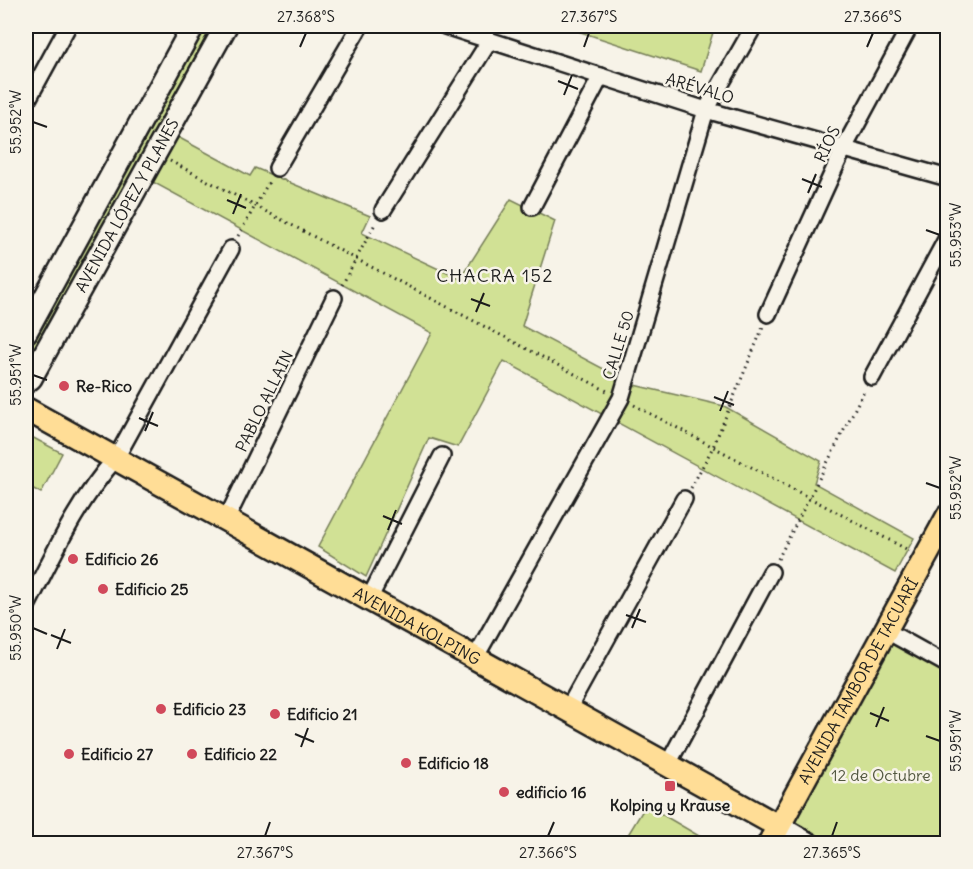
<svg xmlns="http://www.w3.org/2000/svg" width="973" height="869" viewBox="0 0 973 869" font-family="Delius,sans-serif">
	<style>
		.green { fill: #d1e195; stroke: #767e58; stroke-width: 1.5 }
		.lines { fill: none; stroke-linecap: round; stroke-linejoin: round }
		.minor-casing { stroke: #1c1c1c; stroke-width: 20 }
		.secondary-casing { stroke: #1c1c1c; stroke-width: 26 }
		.primary-casing { stroke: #1c1c1c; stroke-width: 27 }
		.path { stroke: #1c1c1c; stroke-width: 3; stroke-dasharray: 1.5 4.5; stroke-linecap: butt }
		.minor { stroke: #f7f3e8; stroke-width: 15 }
		.secondary { stroke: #f7f3e8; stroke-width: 21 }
		.primary { stroke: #ffdd96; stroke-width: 22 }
		.ticks { fill: none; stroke: #1c1c1c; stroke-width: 2 }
		.poi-dot { fill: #d1495b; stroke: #f7f3e8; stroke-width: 2 }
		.labels { text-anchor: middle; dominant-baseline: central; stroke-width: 5; stroke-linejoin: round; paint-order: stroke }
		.street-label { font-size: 16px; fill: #1c1c1c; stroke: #f7f3e8 }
		.poi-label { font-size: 16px; font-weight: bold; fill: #1c1c1c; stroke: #f7f3e8; text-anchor: start }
		.park-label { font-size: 16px; fill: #525740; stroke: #f7f3e8 }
		.neighbourhood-label { font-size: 18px; letter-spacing: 1.5px; fill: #1c1c1c; stroke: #f7f3e8 }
		.neatline { fill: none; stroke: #1c1c1c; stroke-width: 2 }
		.ticks-label { font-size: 15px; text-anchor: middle; fill: #1c1c1c }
	</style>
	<rect width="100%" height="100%" fill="#f7f3e8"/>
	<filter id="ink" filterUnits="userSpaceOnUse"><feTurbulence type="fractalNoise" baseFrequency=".0167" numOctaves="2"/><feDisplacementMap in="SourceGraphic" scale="12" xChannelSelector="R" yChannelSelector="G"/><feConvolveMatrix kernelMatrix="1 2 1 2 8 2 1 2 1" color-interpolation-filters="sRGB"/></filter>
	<g filter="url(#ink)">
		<g class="green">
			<path d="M202,26H214L26,368V346Z"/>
			<path d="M565,26H715L701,71L565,27Z"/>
			<path d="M174,135L250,176L255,168L370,216L362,233L460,279L511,199L555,221L522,326L634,385L724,406L821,461L814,483L914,538L895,573L504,361L458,447L429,438L366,577L318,547L432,333L149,180Z"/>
			<path d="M26,434L62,453L41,493L26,485Z"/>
			<path d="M885,630L947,665V843H809L778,826Z"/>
			<path d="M646,805L711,843H623Z"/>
		</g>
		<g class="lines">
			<defs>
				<g id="minor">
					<path d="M445,26L706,110L948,178"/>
					<path d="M26,103L68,26"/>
					<path d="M277,168L360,26"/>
					<path d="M532,207L601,76"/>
					<path d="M383,210L490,40"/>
					<path d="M768,314L843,150L910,26"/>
					<path d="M872,377L948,236"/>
					<path d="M226,520L334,298"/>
					<path d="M369,599L442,456"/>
					<path d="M26,608C53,556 76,503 116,458L231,249"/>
					<path d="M885,630L948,665"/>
					<path d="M475,658L621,398L706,110L754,26"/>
					<path d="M568,709L684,499"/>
					<path d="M668,764L771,572"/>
				</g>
				<g id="secondary">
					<path d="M26,332L193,26"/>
					<path id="s1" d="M26,382L31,378L226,26"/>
					<path d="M778,826L809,844"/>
				</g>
				<g id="primary">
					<path id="s2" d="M26,409L778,826"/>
					<path id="s3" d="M769,844L948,516"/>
				</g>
			</defs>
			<use href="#minor" class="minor-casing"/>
			<use href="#secondary" class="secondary-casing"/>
			<use href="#primary" class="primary-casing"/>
			<g class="path">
				<path d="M170,161L607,391"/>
				<path d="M238,236L270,180"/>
				<path d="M342,285L376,222"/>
				<path d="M634,405L910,551"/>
				<path d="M691,488L713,447L763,327"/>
				<path d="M778,559L865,389"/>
			</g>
			<use href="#minor" class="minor"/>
			<use href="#secondary" class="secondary"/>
			<use href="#primary" class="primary"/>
		</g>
	</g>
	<path class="ticks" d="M300,47L306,33M584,47L589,33M867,47L873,33M558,81L578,89M564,95L572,75M33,122L47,127M802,179L822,187M808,193L816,174M227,200L246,208M233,214L241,194M926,230L940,235M471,299L490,306M476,312L484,293M33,375L47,380M714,397L734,405M720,411L728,391M139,418L158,426M145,431L153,412M926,483L940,488M383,516L402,524M388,530L396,510M626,615L646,622M33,628L47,634M632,628L640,609M51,635L71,643M57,649L65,629M870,713L889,721M876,727L884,707M295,734L314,742M926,736L940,741M301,747L308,728M265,836L270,822M548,836L554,822M832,836L837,822"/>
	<g class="poi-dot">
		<circle cx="64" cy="386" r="6"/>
		<circle cx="73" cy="559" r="6"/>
		<circle cx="103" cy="589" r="6"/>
		<circle cx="161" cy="709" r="6"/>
		<circle cx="275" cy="714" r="6"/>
		<circle cx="69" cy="754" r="6"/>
		<circle cx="192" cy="754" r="6"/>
		<circle cx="406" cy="763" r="6"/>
		<rect x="664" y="780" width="12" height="12" rx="3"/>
		<circle cx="504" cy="792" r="6"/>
	</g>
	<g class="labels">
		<g class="street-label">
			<text transform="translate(700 88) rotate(17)">ARÉVALO</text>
			<text transform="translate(827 144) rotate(-64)">RÍOS</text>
			<text stroke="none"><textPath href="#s1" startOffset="204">AVENIDA LÓPEZ Y PLANES</textPath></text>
			<text transform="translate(618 345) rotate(-73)">CALLE 50</text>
			<text transform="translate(264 401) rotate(-64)">PABLO ALLAIN</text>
			<text stroke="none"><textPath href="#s2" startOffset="447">AVENIDA KOLPING</textPath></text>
			<text stroke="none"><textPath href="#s3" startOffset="186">AVENIDA TAMBOR DE TACUARÍ</textPath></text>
		</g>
		<g class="poi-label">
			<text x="76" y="386">Re-Rico</text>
			<text x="85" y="559">Edificio 26</text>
			<text x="115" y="589">Edificio 25</text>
			<text x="173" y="709">Edificio 23</text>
			<text x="287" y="714">Edificio 21</text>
			<text x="81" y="754">Edificio 27</text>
			<text x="204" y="754">Edificio 22</text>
			<text x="418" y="763">Edificio 18</text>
			<text x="516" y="792">edificio 16</text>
			<text x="670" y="805" text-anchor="middle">Kolping y Krause</text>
		</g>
		<g class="park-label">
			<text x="881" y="775">12 de Octubre</text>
		</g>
		<g class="neighbourhood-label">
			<text x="495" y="275">CHACRA 152</text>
		</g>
	</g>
	<rect width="973" height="869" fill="none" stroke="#f7f3e8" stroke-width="66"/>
	<rect x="33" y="33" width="907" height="803" class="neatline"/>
	<g class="ticks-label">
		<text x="306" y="22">27.368°S</text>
		<text x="589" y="22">27.367°S</text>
		<text x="873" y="22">27.366°S</text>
		<text transform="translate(16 122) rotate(-90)" y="5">55.952°W</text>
		<text transform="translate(956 235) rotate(-90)" y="5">55.953°W</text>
		<text transform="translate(16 375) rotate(-90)" y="5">55.951°W</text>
		<text transform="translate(956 488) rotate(-90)" y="5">55.952°W</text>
		<text transform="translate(16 628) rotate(-90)" y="5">55.950°W</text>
		<text transform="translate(956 741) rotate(-90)" y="5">55.951°W</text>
		<text x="265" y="858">27.367°S</text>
		<text x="548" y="858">27.366°S</text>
		<text x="832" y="858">27.365°S</text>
	</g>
</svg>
